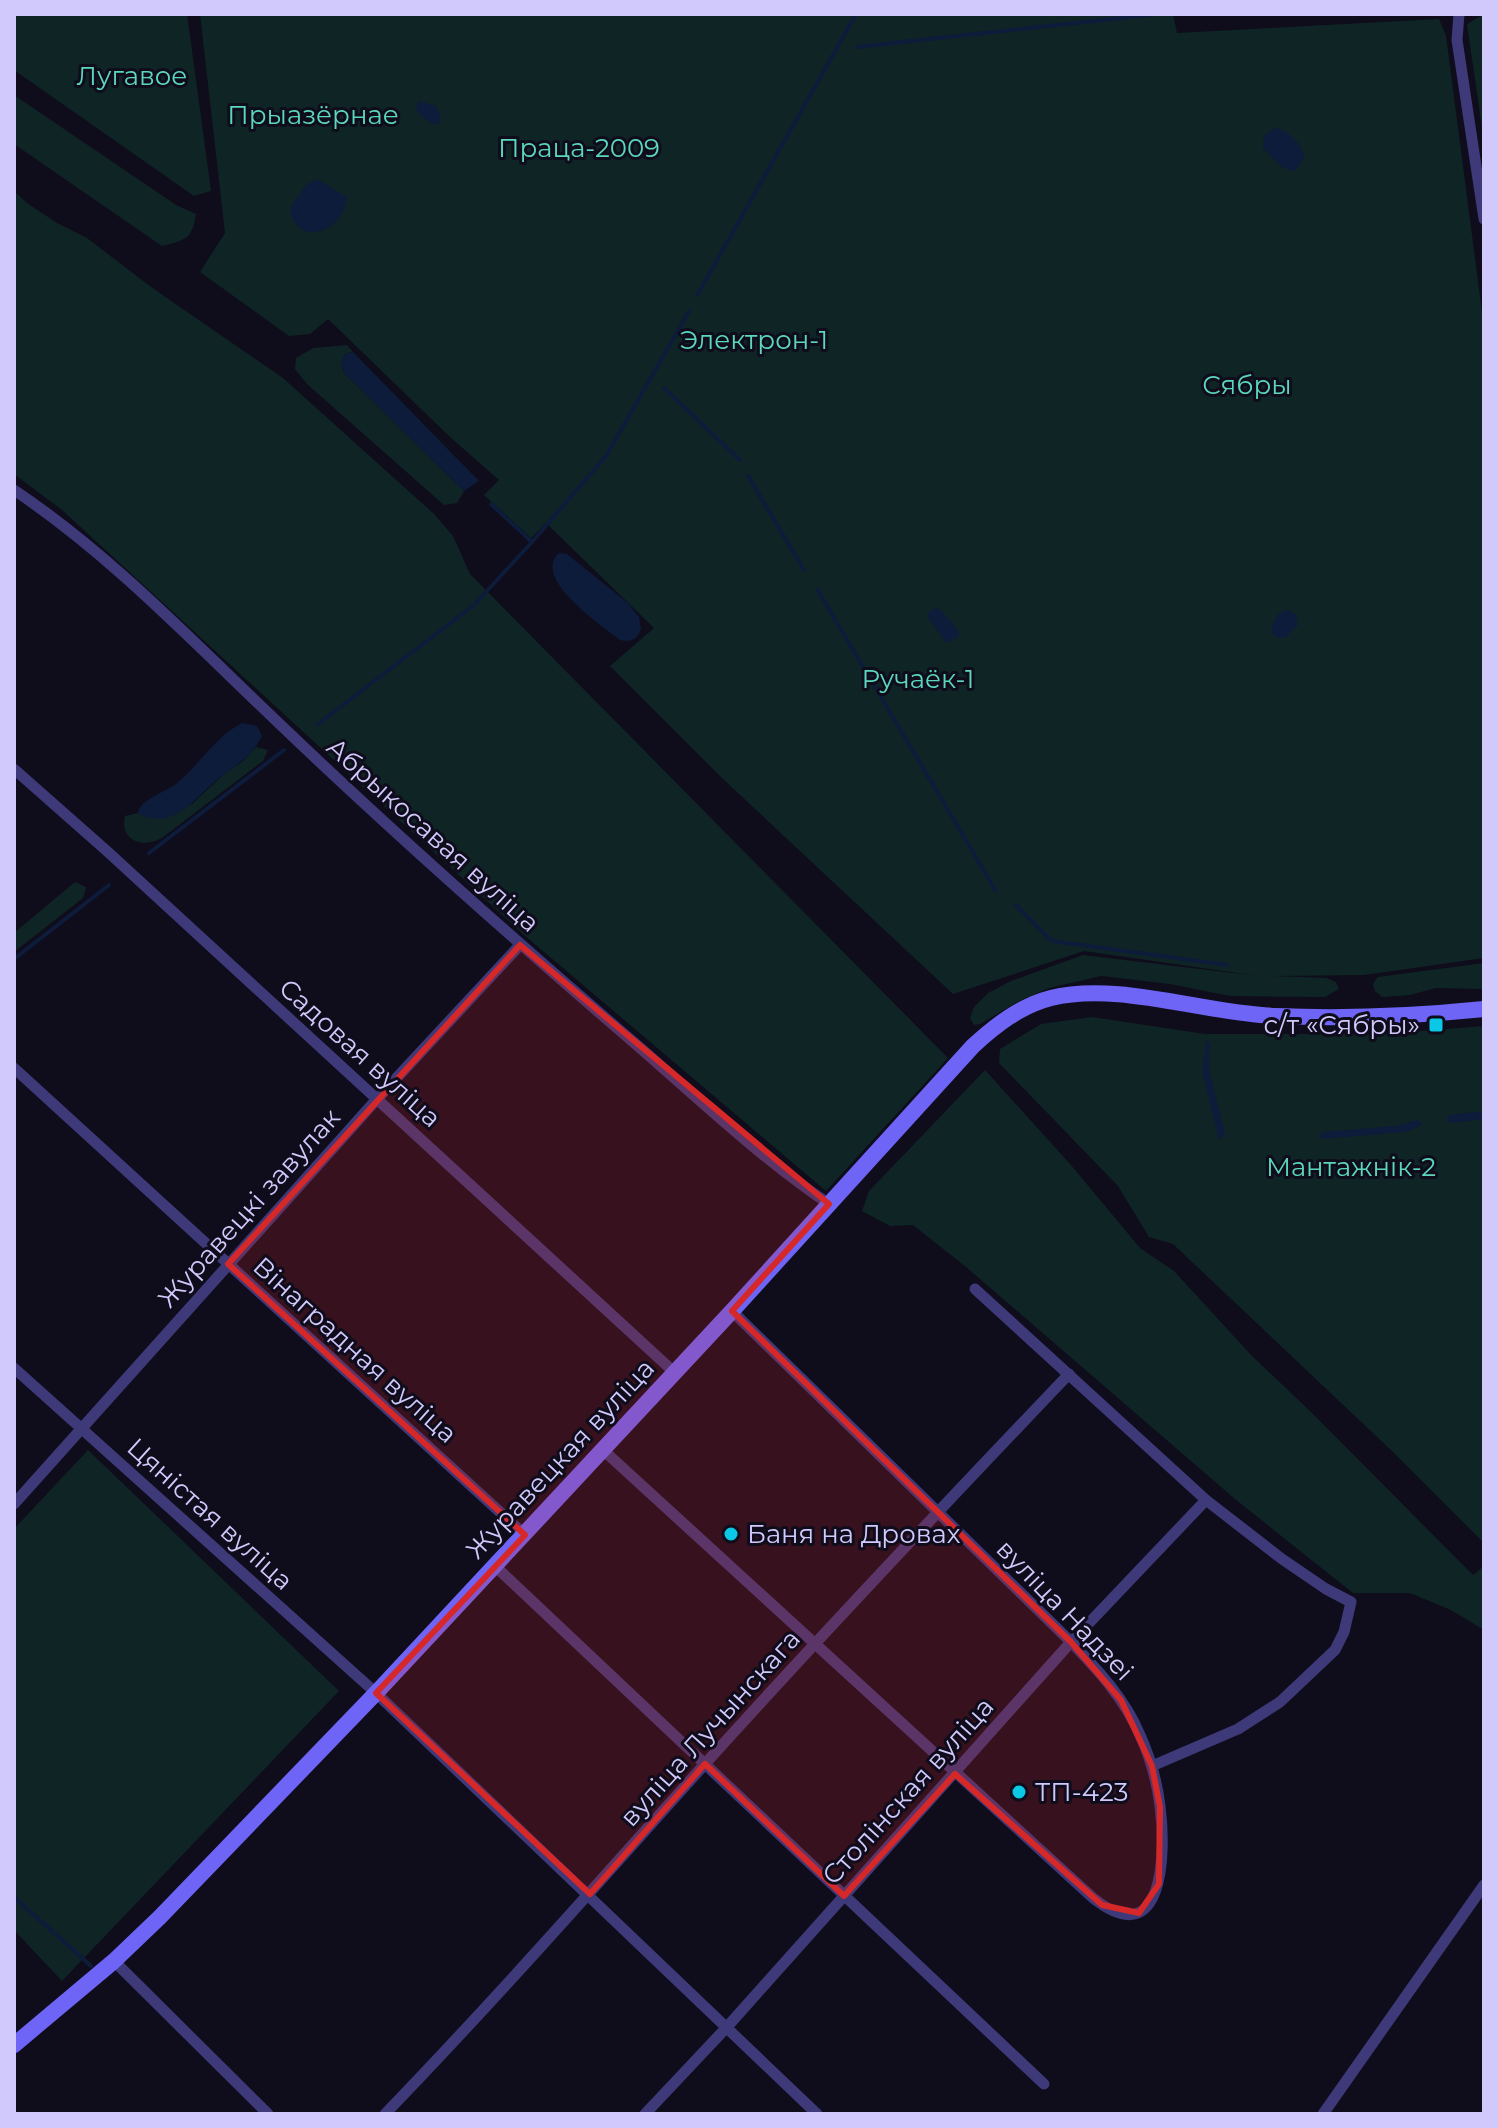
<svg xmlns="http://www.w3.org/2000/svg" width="1498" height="2128" viewBox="0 0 1498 2128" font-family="Montserrat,sans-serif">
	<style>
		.green { fill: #0f2525 }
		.water { fill: #0d1c3a }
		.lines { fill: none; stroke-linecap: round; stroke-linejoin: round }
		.stream { stroke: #0d1c3a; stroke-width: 4 }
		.street { stroke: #3e3978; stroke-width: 11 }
		.secondary { stroke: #6e65f7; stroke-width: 16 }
		.marked { fill: #d62828; fill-opacity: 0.2; stroke: #d62828; stroke-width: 6; stroke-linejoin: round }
		.poi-dot { fill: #0bc8e6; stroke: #0f0c1b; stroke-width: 3 }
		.labels { text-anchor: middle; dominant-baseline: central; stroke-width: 6; stroke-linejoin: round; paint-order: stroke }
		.park-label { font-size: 26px; fill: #5ad7bd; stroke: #0f0c1b }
		.street-label { font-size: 26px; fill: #d1c9fc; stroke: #0f0c1b }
		.poi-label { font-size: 26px; fill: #d1c9fc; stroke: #0f0c1b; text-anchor: start }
	</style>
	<rect width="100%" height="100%" fill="#0f0c1b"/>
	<g class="green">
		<path d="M14,14H187L211,191L194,196L14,70Z"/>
		<path d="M200,14H1173L1177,33L1439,19L1446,36L1484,327V958L1364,975L1273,976L1326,978L1336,982L1339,989L1325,997L1230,996L1170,984L1101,976L1049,988L1019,1001L980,1024L974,1025L970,1018L974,1007L988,993L1011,981L1083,955L1258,976L1084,951L953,994L722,778L610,666L654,628L546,523L531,538L484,495L499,480L450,437L328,319L310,334L289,336L200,272L225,233Z"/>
		<path d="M1484,14V142L1467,24Z"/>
		<path d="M14,95L176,205L196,214C192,239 186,240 162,246L14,144Z"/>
		<path d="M14,191L27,203L57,223L87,238L151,287L283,378L434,514L453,536L470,574L948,1058L826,1191L524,935L62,510L14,474Z"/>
		<path d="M347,345L353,352L345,354L341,362L344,373L464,491L457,503L444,505L307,384L295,369L296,358L313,348Z"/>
		<path d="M256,747L268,750L263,761L162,838C143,849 119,840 125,816L138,813L144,816L192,804L222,776L243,761Z"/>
		<path d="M75,882L86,887L83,898L14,952V933Z"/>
		<path d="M1484,963V989L1436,988L1410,995L1382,997L1375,991L1373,984L1378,977Z"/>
		<path d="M1092,1017L1205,1034H1385L1484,1026V1543L1393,1452L1173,1244L1149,1237L1118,1186L999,1063L1000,1049L1041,1024Z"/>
		<path d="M985,1070L1071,1165L1140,1248L1174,1271L1252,1356L1311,1412L1473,1575L1484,1566V1630L1451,1610L1410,1593H1353L1235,1499L966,1267L913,1225L890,1226L862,1211L869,1191Z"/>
		<path d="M88,1450L339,1691L62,1981L14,1930V1529Z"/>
	</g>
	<g class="water">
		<path d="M419,101L436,106L441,117L438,124H432L418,113L416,107Z"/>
		<path d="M1275,128C1289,130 1303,145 1304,159L1295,171L1283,168L1263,148L1264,136Z"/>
		<path d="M317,179L347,197C344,233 295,249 290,208L306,185Z"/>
		<path d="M353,352L479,481L464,491L344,373L341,362L345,354Z"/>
		<path d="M559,553L567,554L628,603L639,617L641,629C638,639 630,643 620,640C601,625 531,578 559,553Z"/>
		<path d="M936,608L943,612L959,632L958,637L946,643L928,617V613Z"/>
		<path d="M1288,610L1296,615L1298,625L1285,638H1277L1271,632C1273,620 1276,613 1288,610Z"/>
		<path d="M242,723L257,726L262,736C253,755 238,764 222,776C197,794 174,834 138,813C139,800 166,792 177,783C200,765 214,737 242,723Z"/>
		<path d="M1207,1039L1210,1044L1209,1070L1225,1133L1221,1140L1218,1137L1202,1070Z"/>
		<path d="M1484,1111V1119L1452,1123L1446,1120L1449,1115Z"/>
		<path d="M1418,1120L1422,1123L1420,1126L1406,1132L1323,1139L1319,1136L1323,1132L1395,1126Z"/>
	</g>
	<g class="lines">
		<g class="stream">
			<path d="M857,47L1158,14"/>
			<path d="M698,294L856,14"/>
			<path d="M664,388L740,460"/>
			<path d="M748,476L804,570"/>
			<path d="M491,504L532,542"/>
			<path d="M817,589L996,891"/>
			<path d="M318,724L474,605L532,542L606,456L689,311"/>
			<path d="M149,853L284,750"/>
			<path d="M1016,905L1052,941L1227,965"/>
			<path d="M14,959L109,885"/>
			<path d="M14,1897L91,1966"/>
		</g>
		<g class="street">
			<path d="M1459,14L1457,40L1484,219"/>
			<path d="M14,490C114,557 198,647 286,730C400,839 518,943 638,1046C700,1100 761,1158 829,1204"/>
			<path d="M14,769L108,852L674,1372"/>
			<path d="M14,1068L525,1535"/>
			<path d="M975,1289L1206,1500L1282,1559L1326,1589L1351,1602L1344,1632L1335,1650L1280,1702L1238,1729L1152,1766"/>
			<path d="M14,1368L376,1693L817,2114"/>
			<path d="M602,1449L1093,1898C1165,1955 1166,1851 1160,1806C1157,1781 1150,1757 1140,1735C1125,1699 1098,1670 1071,1642L732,1311"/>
			<path d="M14,1504L377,1099L520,945"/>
			<path d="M495,1566L1044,2084"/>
			<path d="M114,1961L268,2114"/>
			<path d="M385,2114C495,2000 599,1882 704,1765C824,1632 946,1503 1069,1374"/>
			<path d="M645,2114L727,2027L1071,1642L1206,1500"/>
			<path d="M1323,2114L1484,1885"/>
		</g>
		<path class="secondary" d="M14,2045L114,1961L160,1917L376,1693L732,1311L973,1046C996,1025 1020,1006 1051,998C1118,981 1206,1014 1276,1016C1345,1019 1415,1016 1484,1009"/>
	</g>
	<path class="marked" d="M520,945L829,1204L732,1311L1071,1642L1121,1700L1152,1766L1160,1807L1159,1884L1139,1913L1102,1905L955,1774L844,1896L705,1764L590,1894L376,1693L525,1535L228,1264Z"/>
	<g class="poi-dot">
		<rect x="1428" y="1017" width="16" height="16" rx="4"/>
		<circle cx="731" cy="1534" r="8"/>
		<circle cx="1019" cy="1792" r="8"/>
	</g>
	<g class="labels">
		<g class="park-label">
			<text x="132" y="76">Лугавое</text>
			<text x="313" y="115">Прыазёрнае</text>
			<text x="579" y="148">Праца-2009</text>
			<text x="754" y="340">Электрон-1</text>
			<text x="1247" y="385">Сябры</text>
			<text x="918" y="679">Ручаёк-1</text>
			<text x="1351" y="1167">Мантажнік-2</text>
		</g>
		<g class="street-label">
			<text transform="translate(433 835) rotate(42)">Абрыкосавая вуліца</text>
			<text transform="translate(360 1053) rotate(42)">Садовая вуліца</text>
			<text transform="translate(249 1208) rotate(-48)">Журавецкі завулак</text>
			<text transform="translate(355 1350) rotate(42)">Вінаградная вуліца</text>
			<text transform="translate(560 1459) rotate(-47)">Журавецкая вуліца</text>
			<text transform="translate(210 1514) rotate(42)">Цяністая вуліца</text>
			<text transform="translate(1065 1610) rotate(46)">вуліца Надзеі</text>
			<text transform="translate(710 1728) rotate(-48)">вуліца Лучынскага</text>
			<text transform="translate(908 1791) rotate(-48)">Столінская вуліца</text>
		</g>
		<g class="poi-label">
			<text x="1420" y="1025" text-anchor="end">с/т «Сябры»</text>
			<text x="747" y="1534">Баня на Дровах</text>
			<text x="1035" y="1792">ТП-423</text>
		</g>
	</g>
	<rect width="1498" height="2128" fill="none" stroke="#d1c9fc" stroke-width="32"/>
</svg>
